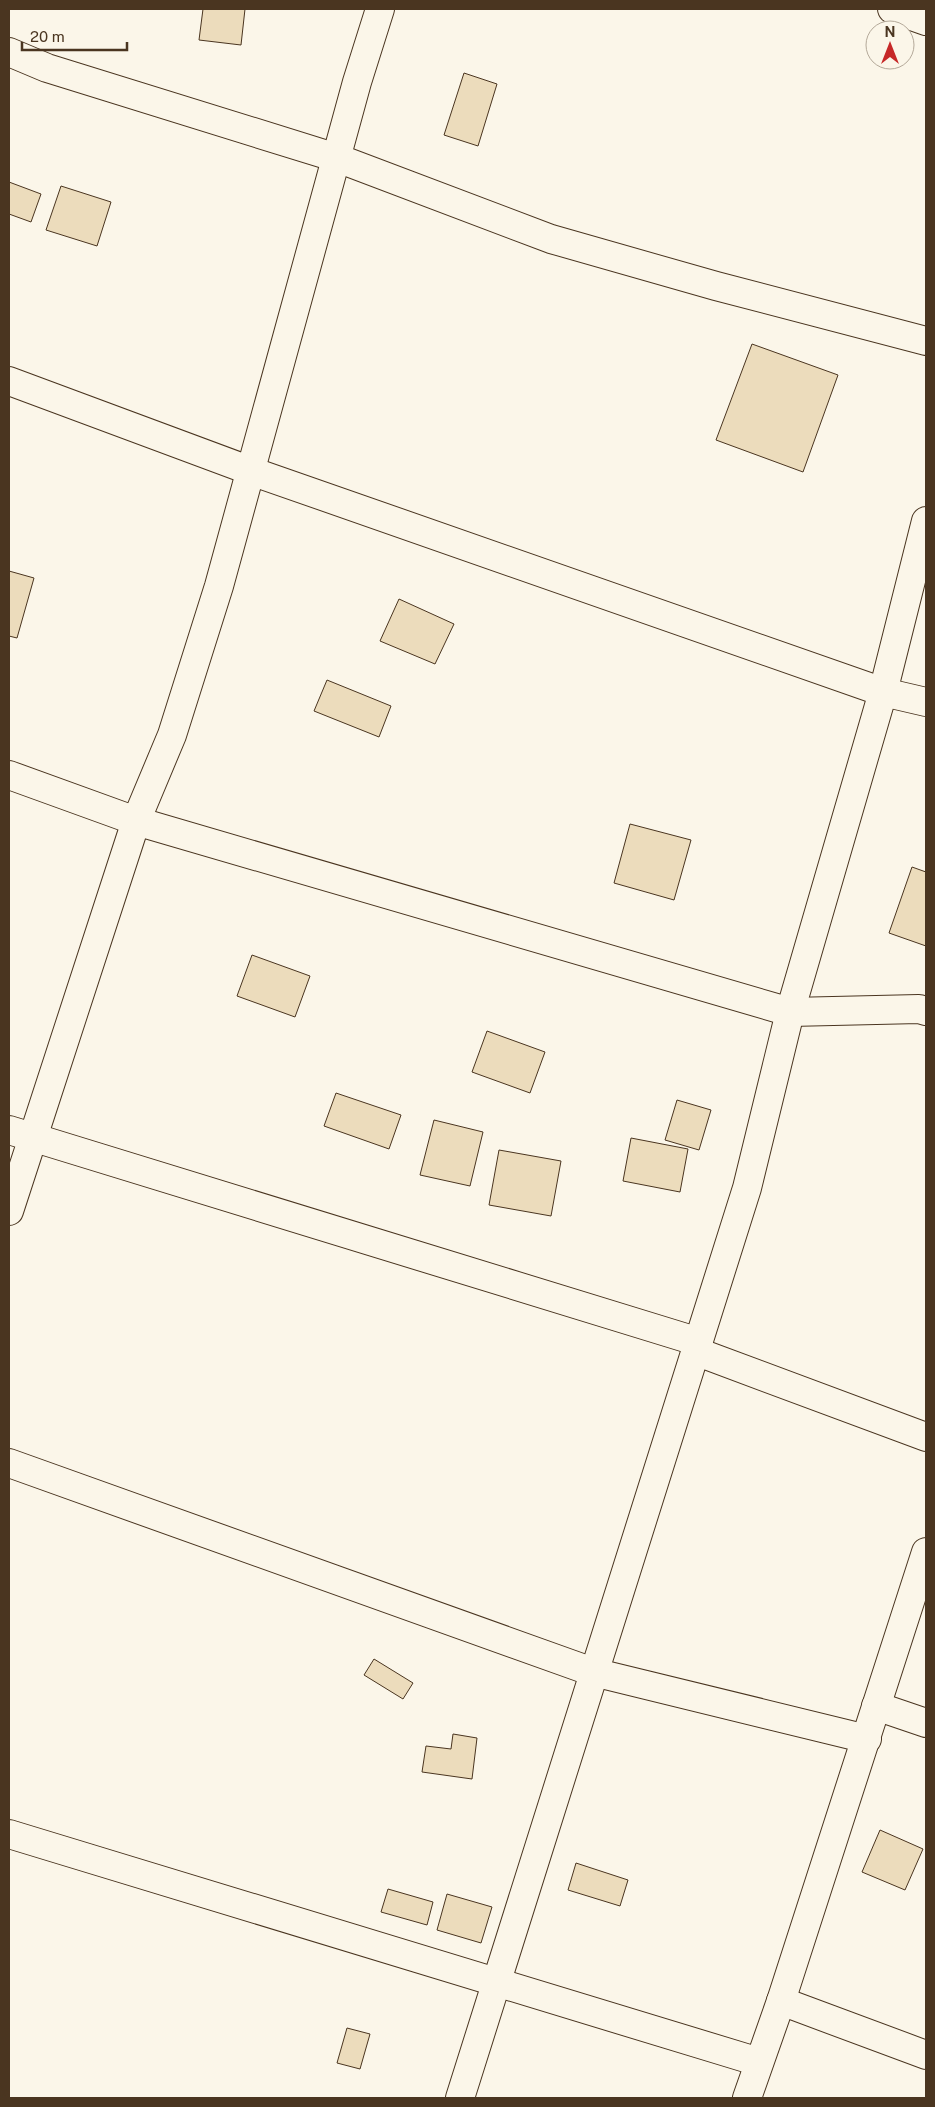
<svg xmlns="http://www.w3.org/2000/svg" width="935" height="2107" viewBox="0 0 935 2107" font-family="'Public Sans',sans-serif">
	<style>
		.building { fill: #ecdcbc; stroke: #4a3520 }
		.lines { fill: none; stroke-linecap: round; stroke-linejoin: round }
		.minor-casing { stroke: #4a3520; stroke-width: 30 }
		.minor { stroke: #fbf6e9; stroke-width: 28 }
	</style>
	<rect width="100%" height="100%" fill="#fbf6e9"/>
	<g class="building">
		<path d="M203,9H245L241,45L199,40Z"/>
		<path d="M464,73L497,84L478,146L444,135Z"/>
		<path d="M9,182L41,194L31,222L9,214Z"/>
		<path d="M61,186L111,202L97,246L46,230Z"/>
		<path d="M752,344L838,375L803,472L716,440Z"/>
		<path d="M9,571L34,578L17,638L9,636Z"/>
		<path d="M399,599L454,624L435,664L380,641Z"/>
		<path d="M327,680L391,706L379,737L314,711Z"/>
		<path d="M630,824L691,840L674,900L614,883Z"/>
		<path d="M912,867L926,872V946L889,933Z"/>
		<path d="M252,955L310,976L295,1017L237,996Z"/>
		<path d="M487,1031L545,1052L530,1093L472,1072Z"/>
		<path d="M336,1093L401,1115L389,1149L324,1126Z"/>
		<path d="M677,1100L711,1110L699,1150L665,1140Z"/>
		<path d="M434,1120L483,1132L470,1186L420,1175Z"/>
		<path d="M631,1138L688,1149L680,1192L623,1181Z"/>
		<path d="M499,1150L561,1161L551,1216L489,1205Z"/>
		<path d="M374,1659L413,1683L403,1699L364,1675Z"/>
		<path d="M453,1734L477,1738L472,1779L422,1772L426,1746L451,1749Z"/>
		<path d="M880,1830L923,1849L905,1890L862,1872Z"/>
		<path d="M576,1863L628,1880L620,1906L568,1890Z"/>
		<path d="M388,1889L433,1902L427,1925L381,1912Z"/>
		<path d="M447,1894L492,1907L481,1943L437,1930Z"/>
		<path d="M347,2028L370,2034L360,2069L337,2063Z"/>
	</g>
	<g class="lines">
		<defs>
			<g id="minor">
				<path d="M892,9L926,21"/>
				<path d="M9,52L47,68L337,158L551,239L716,286L926,341"/>
				<path d="M9,381L251,471L883,692L926,702"/>
				<path d="M9,775L136,821L790,1012L919,1009L926,1011"/>
				<path d="M9,1130L699,1342"/>
				<path d="M9,1211L136,821L172,735L219,586L357,82L380,9"/>
				<path d="M695,1351L926,1437"/>
				<path d="M9,1463L593,1672L867,1739"/>
				<path d="M876,1706L926,1723"/>
				<path d="M9,1834L759,2062"/>
				<path d="M781,2001L926,2055"/>
				<path d="M460,2098L747,1188L790,1012L883,692L926,521"/>
				<path d="M747,2098L781,2001L926,1552"/>
			</g>
		</defs>
		<use href="#minor" class="minor-casing"/>
		<use href="#minor" class="minor"/>
	</g>
	<rect width="935" height="2107" fill="none" stroke="#4a3520" stroke-width="20"/>
	<g transform="translate(890 45)"><circle r="24" fill="#fbf6e9" stroke="#b4a999"/>
	<path d="M0-4L9 19L0 12L-9 19Z" fill="#c62828"/>
	<text y="-8" font-size="14" font-weight="bold" text-anchor="middle" fill="#4a3520">N</text>
	</g>
	<path d="M22 42v8h105v-8" fill="none" stroke="#4a3520" stroke-width="2.5"/>
	<text x="30" y="42" font-size="15" fill="#4a3520" stroke="#fbf6e9" stroke-width="4" paint-order="stroke">20 m</text>
</svg>
